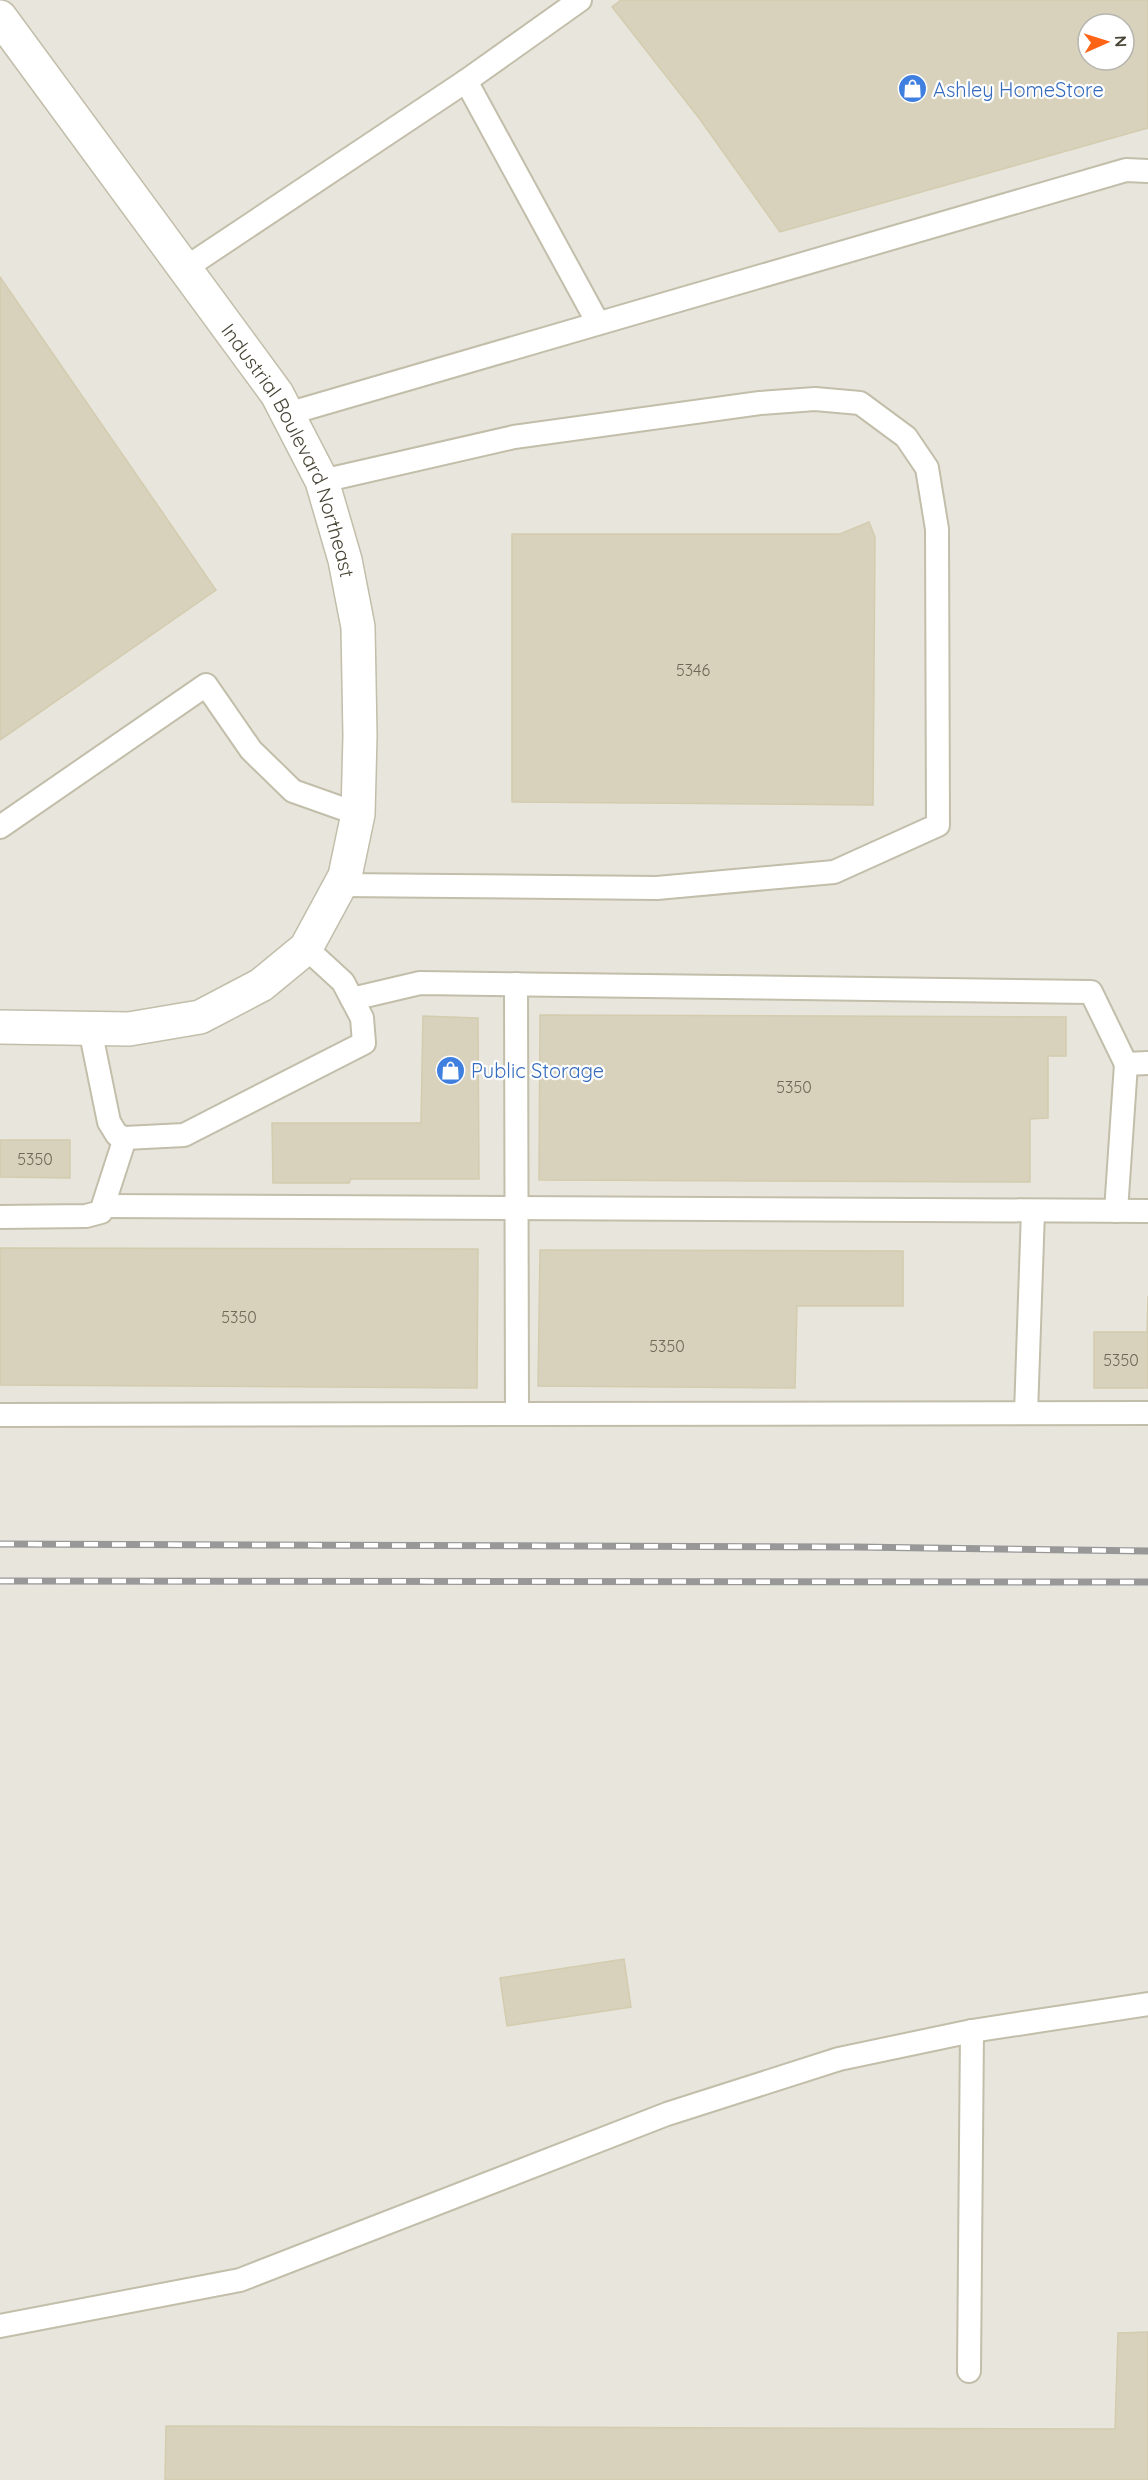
<svg xmlns="http://www.w3.org/2000/svg" width="1148" height="2480" viewBox="0 0 1148 2480" font-family="Quicksand,sans-serif">
	<style>
		.industrial { fill: #e8e5dd; fill-rule: evenodd }
		.building { fill: #d8d2bc; stroke: #d3ccaf; stroke-width: 1.5; fill-rule: evenodd }
		.lines { fill: none; stroke-linecap: round; stroke-linejoin: round }
		.service-casing { stroke: #c2beaa; stroke-width: 26 }
		.minor-casing { stroke: #c2beaa; stroke-width: 36 }
		.service { stroke: #fff; stroke-width: 22 }
		.minor { stroke: #fff; stroke-width: 33 }
		.rail-casing { stroke: #989898; stroke-width: 7 }
		.rail { stroke: #fff; stroke-width: 4.5; stroke-dasharray: 14; stroke-linecap: butt }
		.labels { text-anchor: middle; dominant-baseline: central; stroke-width: 4.5; stroke-linejoin: round; paint-order: stroke }
		.number-label { font-size: 16px; fill: #6d6858 }
		.shop-label { font-size: 20px; fill: #366cbe; stroke: #fff; text-anchor: start }
		.street-label { font-size: 20px; fill: #494536; stroke: #fff }
	</style>
	<rect width="100%" height="100%" fill="#f5f4e8"/>
	<path class="industrial" d="M0,0H1148V2480H0ZM1088,24H1124V60H1088Z"/>
	<g class="building">
		<path d="M621,0H1148V128L780,232L699,118L612,7ZM1088,24H1124V60H1088Z"/>
		<path d="M0,277L216,590L0,740Z"/>
		<path d="M869,522L875,537L873,805L512,802V534H840Z"/>
		<path d="M540,1015L1066,1017V1056H1048V1118L1030,1119V1182L539,1180Z"/>
		<path d="M423,1016L478,1018L479,1179H351L349,1183H273L272,1123H421Z"/>
		<path d="M0,1140H70V1178L0,1177Z"/>
		<path d="M0,1248L478,1249L477,1388L0,1385Z"/>
		<path d="M540,1250L903,1251V1306H797L795,1388L538,1386Z"/>
		<path d="M1148,1296V1388H1094V1332H1147Z"/>
		<path d="M624,1959L631,2007L507,2026L500,1978Z"/>
		<path d="M1148,2332V2480H165L166,2426L1115,2429L1118,2333Z"/>
	</g>
	<g class="lines">
		<defs>
			<g id="service">
				<path d="M466,81L598,323"/>
				<path d="M184,269L466,81L580,0"/>
				<path d="M287,414L1126,170L1148,171"/>
				<path d="M322,481L514,437L760,403L815,399L860,403L906,437L927,468L937,529L938,825L834,872L657,888L340,885"/>
				<path d="M0,827L206,685L251,750L293,791L358,814"/>
				<path d="M516,984L517,1414"/>
				<path d="M352,999L420,983L1091,992L1126,1064L1148,1063"/>
				<path d="M90,1029L109,1122L117,1135L125,1138L184,1135L364,1043L362,1018L343,982L306,948"/>
				<path d="M105,1206L1148,1211"/>
				<path d="M1116,1211L1126,1064"/>
				<path d="M0,1217L86,1216L101,1212L125,1138"/>
				<path d="M1026,1413L1033,1211"/>
				<path d="M0,1415L1148,1413"/>
				<path d="M0,2326L240,2280L667,2114L839,2059L972,2031L1148,2004"/>
				<path d="M969,2371L972,2031"/>
			</g>
			<g id="minor">
				<path id="s1" d="M0,17L277,394L322,481L345,560L358,627L360,736L358,814L345,876L306,948L261,985L200,1017L129,1029L0,1027"/>
			</g>
		</defs>
		<use href="#service" class="service-casing"/>
		<use href="#minor" class="minor-casing"/>
		<use href="#service" class="service"/>
		<use href="#minor" class="minor"/>
		<defs>
			<g id="rail">
				<path d="M0,1544L855,1547L1148,1551"/>
				<path d="M0,1581L1148,1582"/>
			</g>
		</defs>
		<use href="#rail" class="rail-casing"/>
		<use href="#rail" class="rail"/>
	</g>
	<defs>
		<symbol id="shop-disc" viewBox="-11 -11 22 22"><circle r="9.5" fill="#3f7fe0" stroke="#fff"/><path d="M-5-2.5h2.3a2.7 3.5 0 0 1 5.4 0H5L5.5 6h-11ZM-1.5-2.5h3a1.5 2.3 0 0 0-3 0Z" fill="#fff"/></symbol>
	</defs>
	<g fill-rule="evenodd">
		<use href="#shop-disc" x="896" y="72" width="33" height="33"/>
		<use href="#shop-disc" x="434" y="1054" width="33" height="33"/>
	</g>
	<g class="labels">
		<g class="number-label">
			<text x="693" y="670">5346</text>
			<text x="794" y="1087">5350</text>
			<text x="35" y="1159">5350</text>
			<text x="239" y="1317">5350</text>
			<text x="667" y="1346">5350</text>
			<text x="1121" y="1360">5350</text>
		</g>
		<g class="shop-label">
			<text x="933" y="89">Ashley HomeStore</text>
			<text x="471" y="1070">Public Storage</text>
		</g>
		<g class="street-label">
			<text stroke="none"><textPath href="#s1" startOffset="524">Industrial Boulevard Northeast</textPath></text>
		</g>
	</g>
	<g transform="translate(1106 42) rotate(87)"><circle r="28" fill="#ffffff" stroke="#b6b5af" stroke-width="1.5"/>
	<path d="M0-4.5L10 22L0 15L-10 22Z" fill="#ff6315"/>
	<text y="-9" font-size="16" font-weight="bold" text-anchor="middle" fill="#494536">N</text>
	</g>
</svg>
